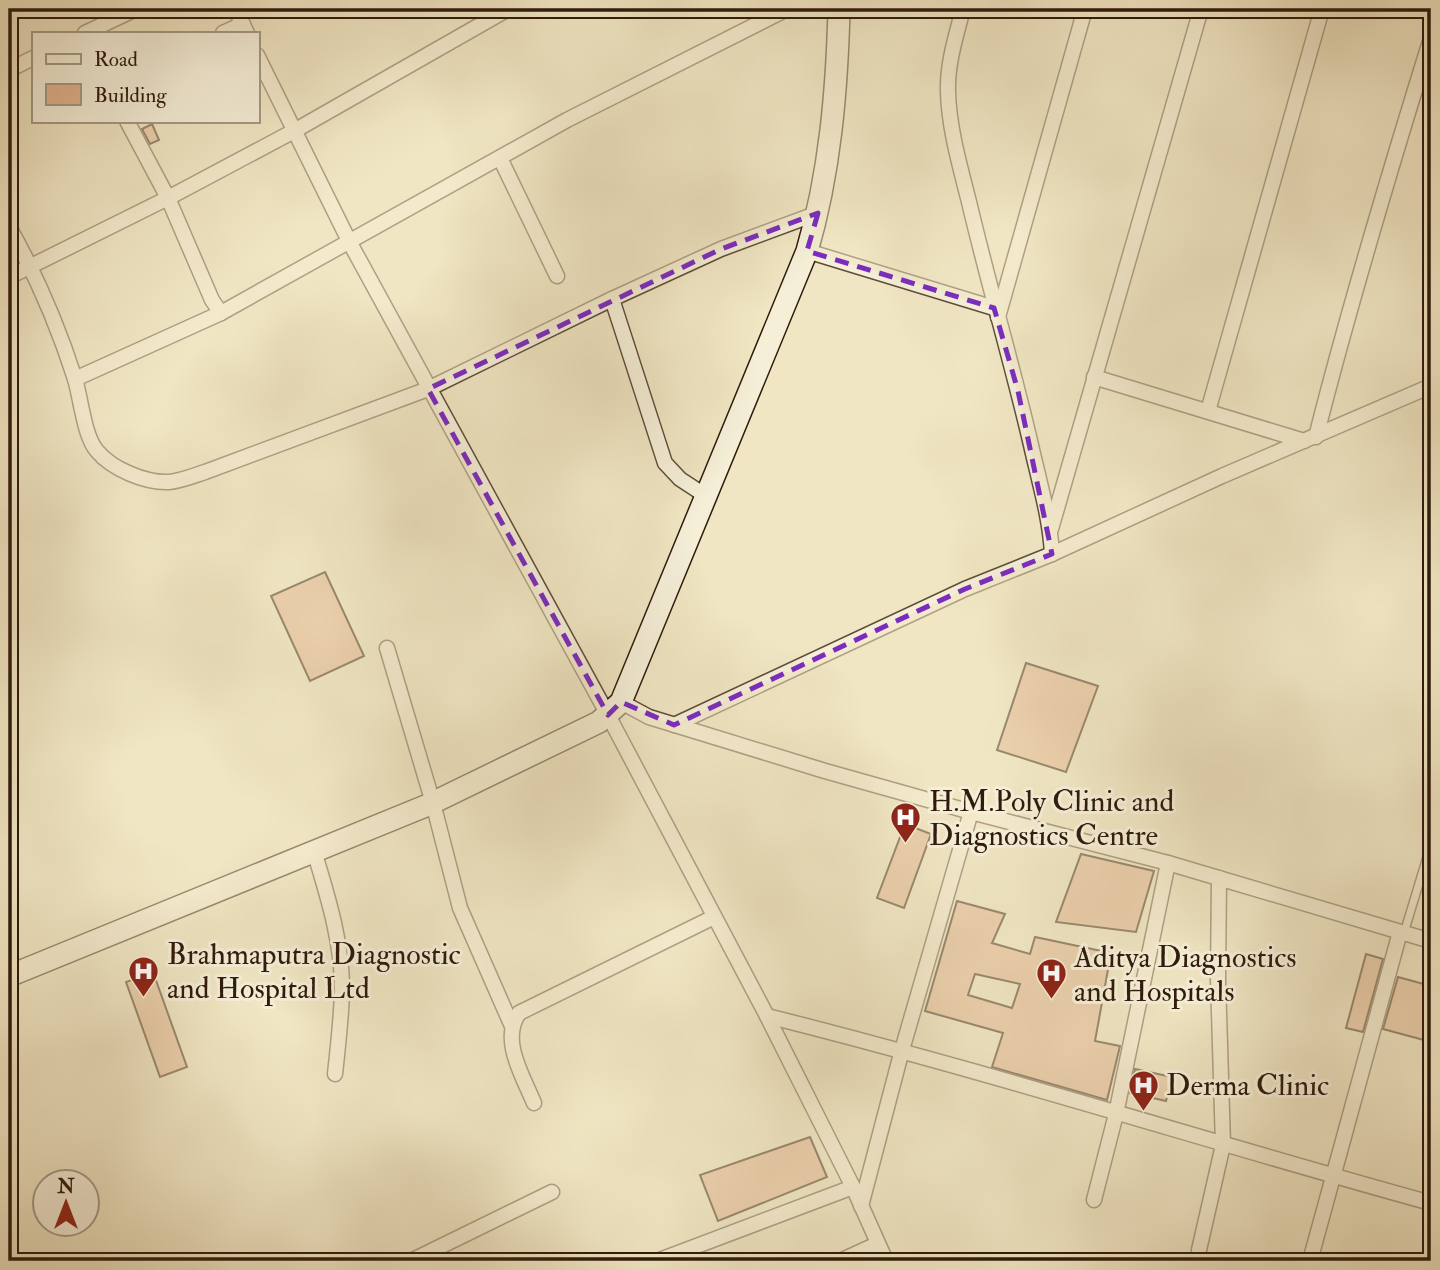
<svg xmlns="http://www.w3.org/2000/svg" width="1440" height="1270" viewBox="0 0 1440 1270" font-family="'IM FELL Double Pica',serif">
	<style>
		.building { fill: #e4b590; stroke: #301a0b; stroke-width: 2; fill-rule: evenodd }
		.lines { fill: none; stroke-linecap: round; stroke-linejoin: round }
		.service-casing { stroke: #604d39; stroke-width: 10 }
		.minor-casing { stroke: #604d39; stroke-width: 17 }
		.secondary-casing { stroke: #301a0b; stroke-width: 24 }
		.service { stroke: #f5efd8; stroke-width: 7 }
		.minor { stroke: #f5efd8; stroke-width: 14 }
		.secondary { stroke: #f5efd8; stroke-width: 21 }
		.marked { fill: none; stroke: #7b2cbf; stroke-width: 5; stroke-dasharray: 14 9; stroke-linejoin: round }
		.labels { text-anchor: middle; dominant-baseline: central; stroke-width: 6; stroke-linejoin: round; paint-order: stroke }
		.poi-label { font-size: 30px; fill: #301a0b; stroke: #f5efd8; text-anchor: start }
	</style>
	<rect width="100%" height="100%" fill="#f0e6c3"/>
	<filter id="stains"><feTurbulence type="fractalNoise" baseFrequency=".00286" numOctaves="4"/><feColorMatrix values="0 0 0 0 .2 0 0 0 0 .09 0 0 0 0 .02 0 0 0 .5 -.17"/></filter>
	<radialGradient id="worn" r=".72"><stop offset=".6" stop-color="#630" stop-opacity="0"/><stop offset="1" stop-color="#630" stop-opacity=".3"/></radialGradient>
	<g class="building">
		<path d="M152,124L159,140L150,144L142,129Z"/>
		<path d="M325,572L364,656L310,681L271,596Z"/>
		<path d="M1026,663L1098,686L1066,772L997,750Z"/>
		<path d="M905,824L931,834L904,908L877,898Z"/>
		<path d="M1081,854L1154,871L1136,932L1056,922Z"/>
		<path d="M957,901L1005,914L992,943L1030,954L1035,937L1111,953L1095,1041L1120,1046L1107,1100L992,1067L1003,1033L925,1011ZM975,974L1020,984L1012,1008L968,995Z"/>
		<path d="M1366,954L1383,959L1363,1032L1346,1028Z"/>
		<path d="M153,972L187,1067L160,1077L126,982Z"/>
		<path d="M1398,977L1431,986V1042L1383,1029Z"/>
		<path d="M1135,1069L1172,1077L1166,1101L1130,1093Z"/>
		<path d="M810,1137L827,1177L718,1221L700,1175Z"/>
	</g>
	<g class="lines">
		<defs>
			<path id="service" d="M1404,933L1431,844"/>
			<g id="minor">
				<path d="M235,9L247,33"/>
				<path d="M963,9C956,36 947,64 948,92C949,129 960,166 969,202C988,283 1012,363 1031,445C1039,481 1050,517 1052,554"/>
				<path d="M85,33L136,9"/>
				<path d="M223,33L243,24"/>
				<path d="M257,55L350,243L608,715L767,1016L853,1187L886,1261"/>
				<path d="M9,70L33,58"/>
				<path d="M127,121L168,198L212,300L221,313"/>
				<path d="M500,158L557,276"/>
				<path d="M9,227C35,273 59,329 75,379C81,399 84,436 97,451C112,469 145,483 169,482C181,481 193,476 205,472L428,389L612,299L721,249L818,213"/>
				<path d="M807,251L994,308"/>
				<path d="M9,277L168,198L294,131L508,9"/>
				<path d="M612,299L665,463L680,479L706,496"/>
				<path d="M998,317L1085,9"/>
				<path d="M1094,377L1304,441"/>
				<path d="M75,379L221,313L567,120L787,9"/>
				<path d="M1208,411L1322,9"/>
				<path d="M1316,437C1350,303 1390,170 1431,38"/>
				<path d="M1051,529L1201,9"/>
				<path d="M387,648L433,803L460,908L511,1024"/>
				<path d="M621,702L649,717L825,771L971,812L1168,863L1431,941"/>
				<path d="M674,725L965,589L1052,554L1222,476L1431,386"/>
				<path d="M314,851C328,897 343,945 342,993C341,1020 338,1047 335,1074"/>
				<path d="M767,1016C991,1072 1209,1142 1431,1203"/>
				<path d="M534,1103C523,1076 500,1040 519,1013L714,917"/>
				<path d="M1094,1200L1116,1114L1168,863"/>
				<path d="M861,1206L902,1050L971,812"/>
				<path d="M1199,1250L1223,1145L1218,979L1219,878"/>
				<path d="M411,1261L552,1192"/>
				<path d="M657,1261L853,1187"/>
				<path d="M840,1261L877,1244"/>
				<path d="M1310,1261L1400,932"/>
			</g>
			<path id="secondary" d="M9,976L428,805L599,722L621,702L807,251C830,173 837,90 839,9"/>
		</defs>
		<use href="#service" class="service-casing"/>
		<use href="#minor" class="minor-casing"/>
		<use href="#secondary" class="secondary-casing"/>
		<use href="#service" class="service"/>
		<use href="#minor" class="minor"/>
		<use href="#secondary" class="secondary"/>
	</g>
	<path d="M0 0H1440V1270H0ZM818,213L807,251L994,308L1018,391L1052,554L965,589L674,725L621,702L608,715L428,389L721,249Z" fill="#f0e6c3" fill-opacity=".55" fill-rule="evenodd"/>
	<path class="marked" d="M818,213L807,251L994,308L1018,391L1052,554L965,589L674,725L621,702L608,715L428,389L721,249Z"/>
	<defs>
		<symbol id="hospital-pin" viewBox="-11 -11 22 30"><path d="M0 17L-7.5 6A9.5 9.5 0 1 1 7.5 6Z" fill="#8f2418" stroke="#f5efd8"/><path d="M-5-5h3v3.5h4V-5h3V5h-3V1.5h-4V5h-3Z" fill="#fff"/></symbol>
	</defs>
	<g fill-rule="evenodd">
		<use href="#hospital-pin" x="888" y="800" width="35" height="47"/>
		<use href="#hospital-pin" x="126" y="954" width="35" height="47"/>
		<use href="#hospital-pin" x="1034" y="956" width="35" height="47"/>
		<use href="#hospital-pin" x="1126" y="1068" width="35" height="47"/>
	</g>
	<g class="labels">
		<g class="poi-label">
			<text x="929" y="801">H.M.Poly Clinic and<tspan x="929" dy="34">Diagnostics Centre</tspan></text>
			<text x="167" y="954">Brahmaputra Diagnostic<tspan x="167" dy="34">and Hospital Ltd</tspan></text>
			<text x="1074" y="957">Aditya Diagnostics<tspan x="1074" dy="34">and Hospitals</tspan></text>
			<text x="1166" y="1085">Derma Clinic</text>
		</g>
	</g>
	<rect width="1440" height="1270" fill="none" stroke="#f0e6c3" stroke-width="35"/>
	<rect x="10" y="10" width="1419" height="1249" fill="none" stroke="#301a0b" stroke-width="3.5"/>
	<rect x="18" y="18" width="1405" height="1235" fill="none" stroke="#301a0b" stroke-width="2"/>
	<rect x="32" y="32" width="228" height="91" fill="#f5efd8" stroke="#a69a86" stroke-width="2"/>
	<rect x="46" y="54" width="35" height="10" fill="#f5efd8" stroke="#a69a86" stroke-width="2"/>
	<text x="94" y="66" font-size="21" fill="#301a0b">Road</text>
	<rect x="46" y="84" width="35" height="21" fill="#e4b590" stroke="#a69a86" stroke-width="2"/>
	<text x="94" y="102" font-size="21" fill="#301a0b">Building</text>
	<g transform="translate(66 1203)"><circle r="33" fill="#f5efd8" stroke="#a69a86" stroke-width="2"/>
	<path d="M0-5L12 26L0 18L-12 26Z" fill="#8f2418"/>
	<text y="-10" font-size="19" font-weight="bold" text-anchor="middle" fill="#301a0b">N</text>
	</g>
	<rect width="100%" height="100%" filter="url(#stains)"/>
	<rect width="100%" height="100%" fill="url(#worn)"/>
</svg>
